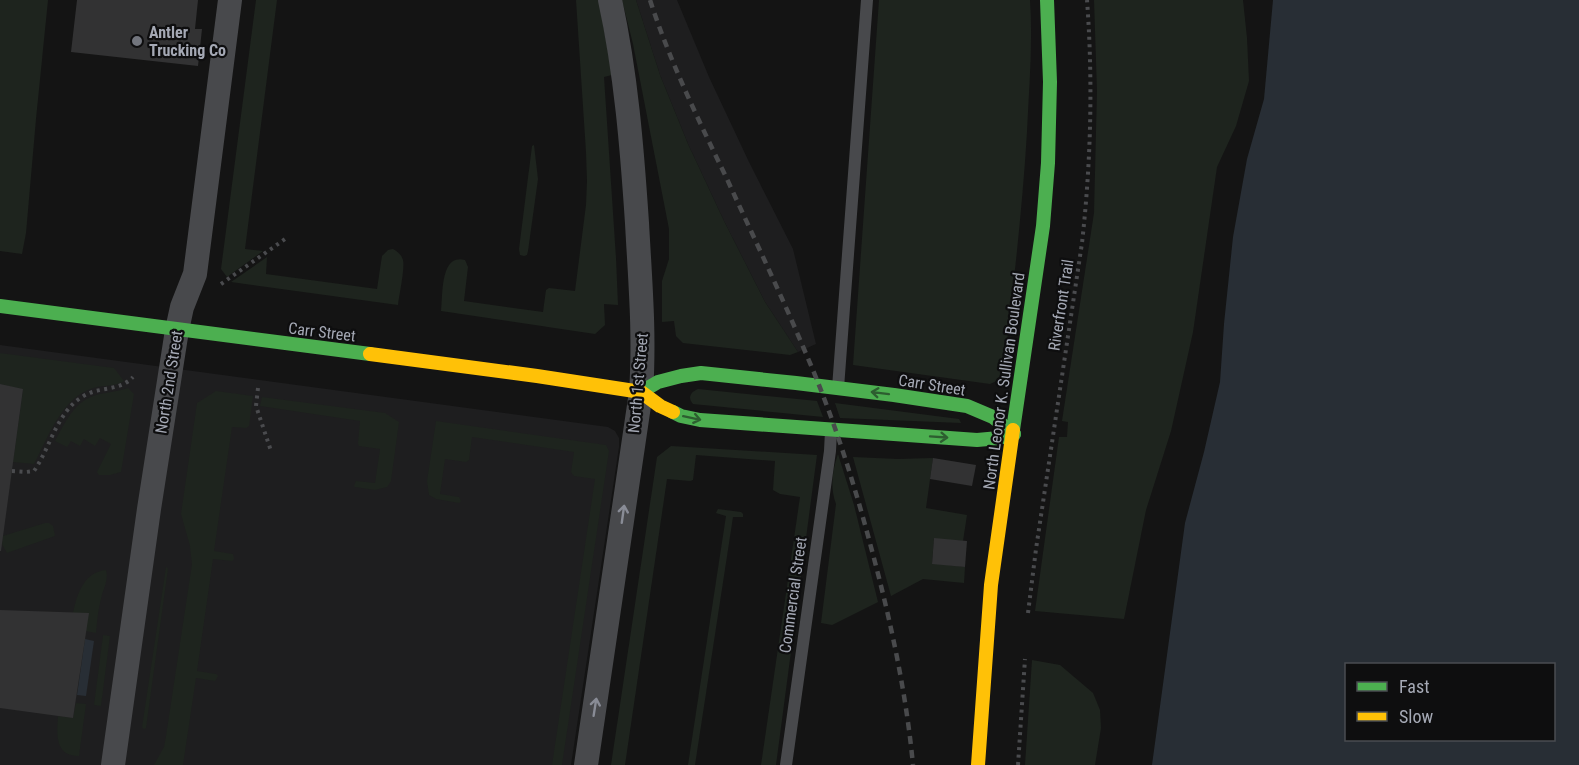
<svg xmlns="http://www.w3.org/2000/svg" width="1579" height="765" viewBox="0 0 1579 765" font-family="'Roboto Condensed',sans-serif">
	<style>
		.built { fill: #1e1e1f }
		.green { fill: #1e241e }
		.water { fill: #282e35; fill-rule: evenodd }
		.building { fill: #323233 }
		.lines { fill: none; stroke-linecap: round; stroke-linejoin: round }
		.path { stroke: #4a4b4e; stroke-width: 4; stroke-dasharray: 3 4.5; stroke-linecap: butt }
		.lane { stroke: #48494c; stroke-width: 12 }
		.street { stroke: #48494c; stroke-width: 24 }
		.fast { stroke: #4caf50; stroke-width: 14 }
		.slow { stroke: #ffc107; stroke-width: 14 }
		.rail { stroke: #494a4c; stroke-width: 4.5; stroke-dasharray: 8 6; stroke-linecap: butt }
		.oneway { stroke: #2d5e30 }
		.oneway2 { stroke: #898c96 }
		.poi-dot { fill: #72757d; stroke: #0e0e0f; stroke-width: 2 }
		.labels { text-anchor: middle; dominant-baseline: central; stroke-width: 4.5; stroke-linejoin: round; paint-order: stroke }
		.poi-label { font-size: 16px; font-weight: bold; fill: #a5a9b5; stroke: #0e0e0f; text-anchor: start }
		.street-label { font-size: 16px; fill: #a5a9b5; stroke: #0e0e0f }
	</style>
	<rect width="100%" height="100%" fill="#141414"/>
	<g class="built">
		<path d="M636,0H677L709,77L749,162L793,249L816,344L798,352L765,302L724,221L688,144L660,75Z"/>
		<path d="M0,345L608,427L615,431L619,438V447L571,765H0Z"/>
	</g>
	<g class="green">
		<path d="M0,0H48L36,119L26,233L22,254L0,251Z"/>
		<path d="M256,0H277L245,249L263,251L227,277L221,269Z"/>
		<path d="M576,0H599L612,75L604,77L616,258L618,305L604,304L605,325L595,334L441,311C443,295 440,253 465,260L468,267L464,301L543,312L546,290L549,288L575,291L586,205L587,181L586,152Z"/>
		<path d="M622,0H636L660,75L688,144L724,221L765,302L798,352L790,355L683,343L676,336L674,321L662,322V281L669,259V229L633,44Z"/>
		<path d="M879,0H1030C1033,44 1029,88 1027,132C1022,215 1012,296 1003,378L990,384L853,365Z"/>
		<path d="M1094,0H1243L1247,38L1249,81L1236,126L1217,167L1193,332L1171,431L1146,510L1124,619L1035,611L1059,437H1067L1068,422L1062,421L1094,213L1097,91Z"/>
		<path d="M534,145L538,179L528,251L527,255L524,256L520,255L519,249L532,146Z"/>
		<path d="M393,249C398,252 401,254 403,260C405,269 399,295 398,305L231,282L267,257L266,274L377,289L382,256L388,250Z"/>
		<path d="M0,353L114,368L124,381C113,388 100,384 88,390C60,402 48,438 34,464L13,462L23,390L0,384Z"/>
		<path d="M128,388L134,394L121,472L110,475H99L97,472L111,444L100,438L95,446L84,439L80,446L71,441L67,447L55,441C66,421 75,399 100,394C109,392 119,391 128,388Z"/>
		<path d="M698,389L817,401L823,417L693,404C687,397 691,392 698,389Z"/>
		<path d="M216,391L253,396L249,426L246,428L232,427L214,551L233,554L234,559L232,561L213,559L197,671L216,674L218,676L215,681L196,678L183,765H154L164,747L166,736L192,564L190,546L181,514L197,403Z"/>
		<path d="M262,397L385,413L399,422L391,481L387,487L375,490L355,487L354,486L356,481L375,483L380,449L359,446L358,443L360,421L260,406Z"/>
		<path d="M835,403L959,419L961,423L840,418Z"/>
		<path d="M436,421L606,445L609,451L562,765H552L595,479L574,476L571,472L574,452L472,437L469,460L466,462L445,459L440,494L459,497L461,501L459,503L436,499L429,495L427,481Z"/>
		<path d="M671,446L817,455L776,765H761L800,497L780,494L773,490L775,461L696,455L693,480L690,481L667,479L625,765H611L657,457Z"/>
		<path d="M838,454L854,505L878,602L832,625L821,623L836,504C830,488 832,471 838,454Z"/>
		<path d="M853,457L898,459L933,458L926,508L967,515L963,541L934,539L932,563L965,567L964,583L923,579L891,596Z"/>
		<path d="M718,509L741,512L743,514V517H733L695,765H688L726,516L716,513Z"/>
		<path d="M45,523H49L53,526L55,536L7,553L2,544L3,536Z"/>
		<path d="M166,567L168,569L146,728L144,729L142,727Z"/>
		<path d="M106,570C109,581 103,588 101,599C98,610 97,622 96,633L86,631L73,613C77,594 84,572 106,570Z"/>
		<path d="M103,635L110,636L101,706L94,705Z"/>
		<path d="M1032,660L1060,665L1093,693L1100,710L1101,728L1095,765H1025Z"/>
		<path d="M76,703L86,704L79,756C54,756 57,733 58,716L73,718Z"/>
	</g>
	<g class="water">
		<path d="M1273,0H1579V765H1152L1185,523L1204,452L1220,382L1224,324L1233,237L1247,159L1264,99ZM1554,664V740H1346V664Z"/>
		<path d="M85,639L94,641L86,696L77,695Z"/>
	</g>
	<g class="building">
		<path d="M77,0H198L195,29H202L198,66L71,52Z"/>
		<path d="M0,384L23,389L1,551H0Z"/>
		<path d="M933,458L976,465L972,486L930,479Z"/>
		<path d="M934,538L967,541L965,567L932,564Z"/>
		<path d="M0,610L89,613L73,718L0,708Z"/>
	</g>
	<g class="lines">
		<g class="path">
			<path d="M221,284L288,237"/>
			<path d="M258,388L256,406L271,451"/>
			<path d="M12,471L26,472L34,471C50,448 57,412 82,397C98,386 119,392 133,377"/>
			<path d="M1028,613L1036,549L1082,243C1091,162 1093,81 1087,0"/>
			<path d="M1018,765L1025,659"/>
		</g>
		<g class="lane">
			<path d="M838,388L867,0"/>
			<path d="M786,765L830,451L831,431"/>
		</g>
		<g class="street">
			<path d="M113,765L149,509L177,330L182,307L195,274L230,0"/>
			<path d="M586,765L641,392C645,335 640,279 637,223C632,148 626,73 610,0"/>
		</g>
		<g class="fast">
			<path d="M0,306L370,354"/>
			<path d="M641,392L658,382L681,376L701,373L796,383L894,395L967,406L993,417L1014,434"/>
			<path d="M673,412L681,416L700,420L977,440L999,438L1014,434"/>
			<path d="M1013,430L1043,226L1048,163L1050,82L1047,0"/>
		</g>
		<g class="slow">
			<path d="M370,354L537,376L641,392L660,406L673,412"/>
			<path d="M978,765L991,585L1013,430"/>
		</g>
		<path class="rail" d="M650,0C670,62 699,121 727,179C753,236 780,292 804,349C832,413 853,479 871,547C890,618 906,691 913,765"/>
	</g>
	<defs><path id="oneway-shaft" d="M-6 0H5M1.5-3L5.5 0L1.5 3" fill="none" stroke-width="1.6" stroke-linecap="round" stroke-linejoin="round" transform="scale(1.5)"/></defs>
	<g class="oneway">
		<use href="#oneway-shaft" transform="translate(880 393) rotate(-173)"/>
		<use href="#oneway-shaft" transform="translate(692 418) rotate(12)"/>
		<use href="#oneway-shaft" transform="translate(939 437) rotate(4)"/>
	</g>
	<g class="oneway2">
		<use href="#oneway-shaft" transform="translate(623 514) rotate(-82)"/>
		<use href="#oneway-shaft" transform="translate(595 707) rotate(-81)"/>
	</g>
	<circle class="poi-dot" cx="137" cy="41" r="6"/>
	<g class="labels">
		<g class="poi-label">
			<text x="149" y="32">Antler<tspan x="149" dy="18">Trucking Co</tspan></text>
		</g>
		<g class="street-label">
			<text transform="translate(1061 305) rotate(-81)">Riverfront Trail</text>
			<text transform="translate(322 332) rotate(7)">Carr Street</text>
			<text transform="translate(1004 381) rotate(-82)">North Leonor K. Sullivan Boulevard</text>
			<text transform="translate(169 382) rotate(-81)">North 2nd Street</text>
			<text transform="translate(638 383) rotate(-85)">North 1st Street</text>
			<text transform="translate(932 385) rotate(9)">Carr Street</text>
			<text transform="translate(793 595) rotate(-82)">Commercial Street</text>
		</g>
	</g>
	<rect x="1345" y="663" width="210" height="78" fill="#0e0e0f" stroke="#4a4c51" stroke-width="1.5"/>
	<rect x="1357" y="682" width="30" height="9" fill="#4caf50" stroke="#4a4c51" stroke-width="1.5"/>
	<text x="1399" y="693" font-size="18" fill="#a5a9b5">Fast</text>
	<rect x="1357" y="712" width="30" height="9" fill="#ffc107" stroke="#4a4c51" stroke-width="1.5"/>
	<text x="1399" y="723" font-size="18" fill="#a5a9b5">Slow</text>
</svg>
